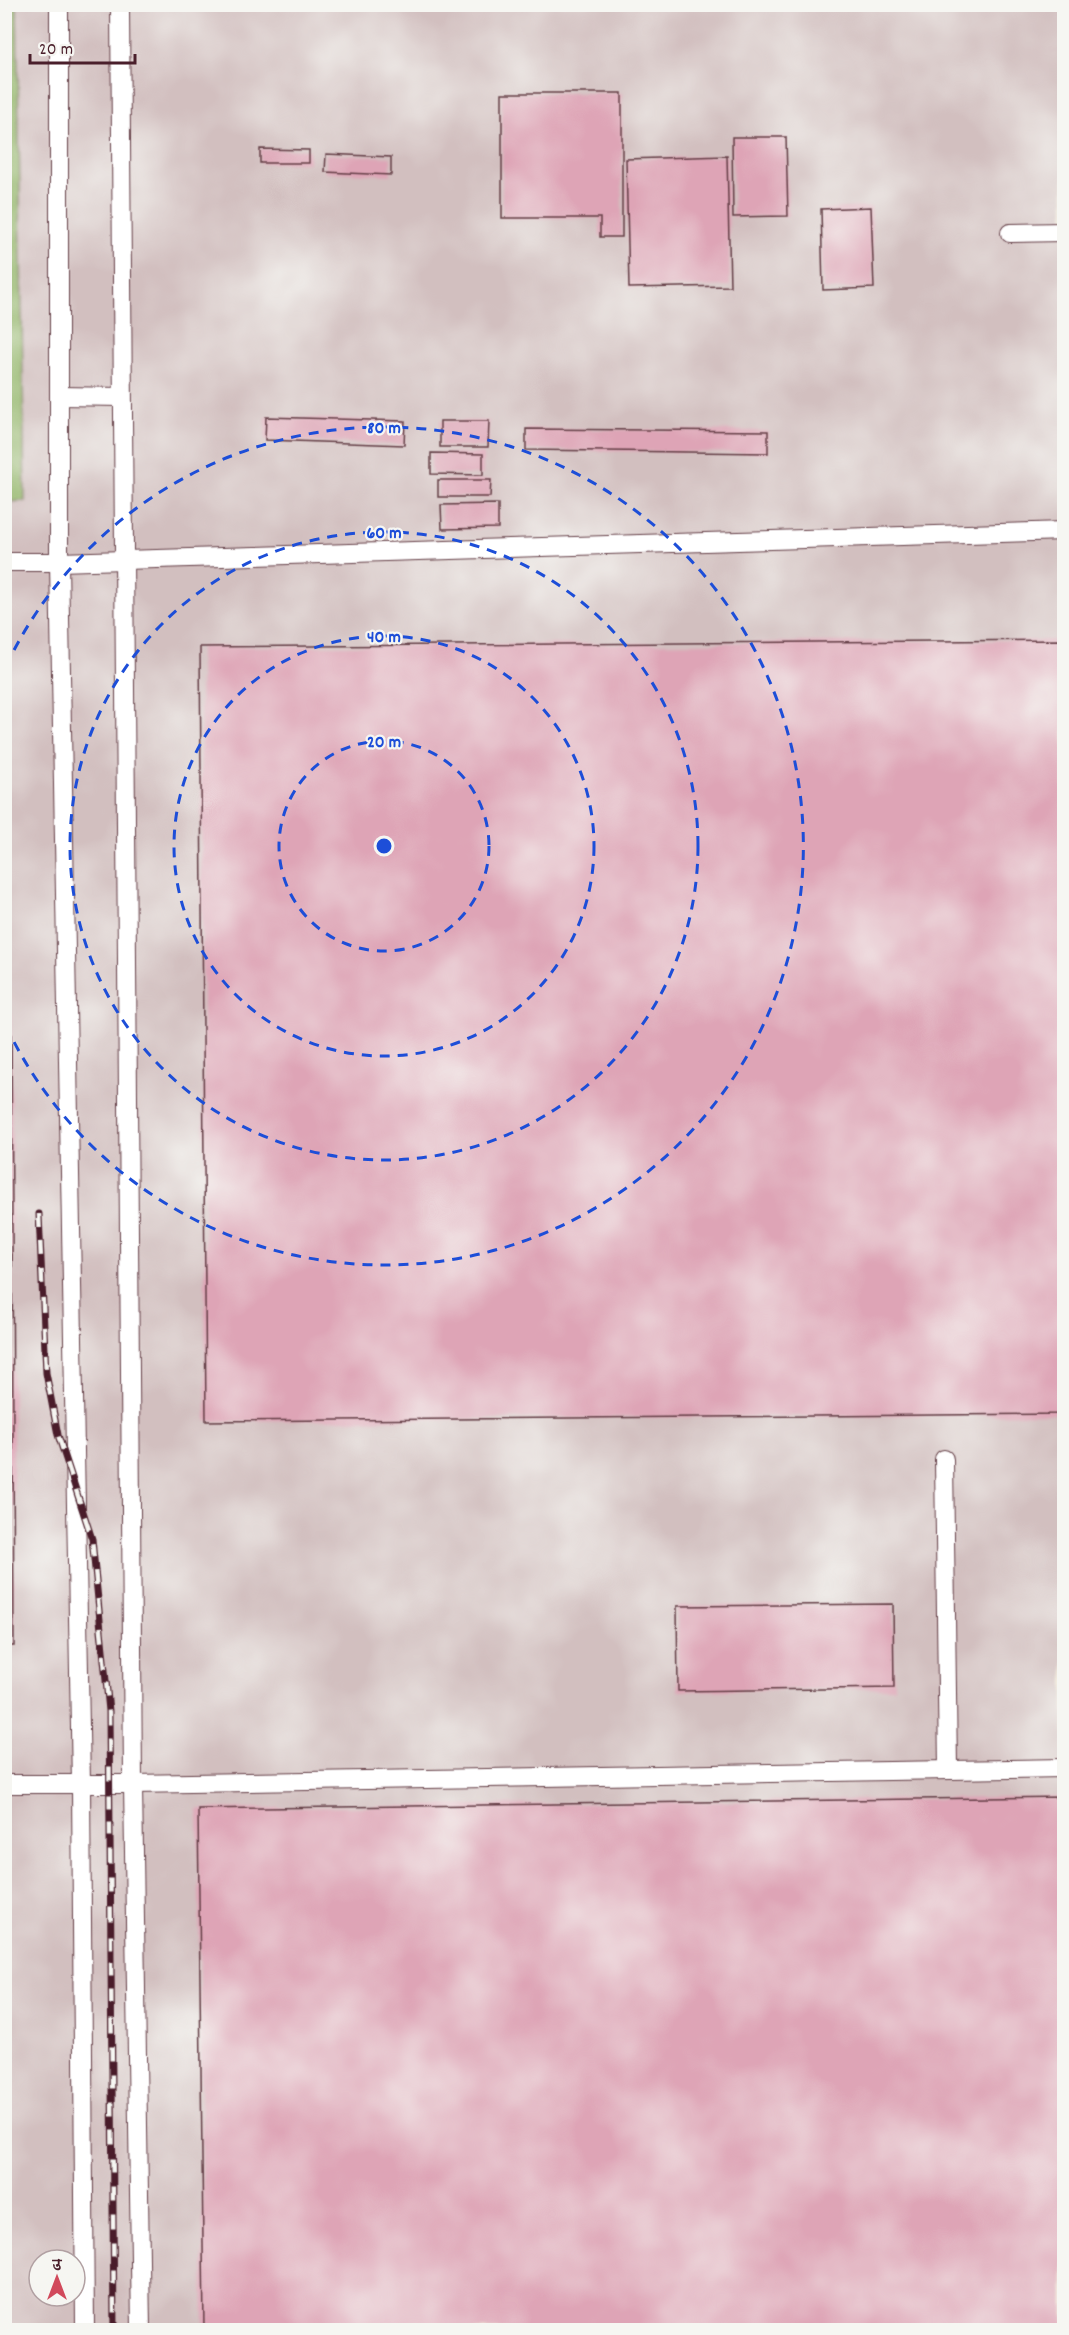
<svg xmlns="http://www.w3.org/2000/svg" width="1069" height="2335" viewBox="0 0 1069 2335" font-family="Dekko,'Playpen Sans Deva',sans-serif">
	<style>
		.industrial { fill: #d2bfbf; fill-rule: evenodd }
		.forest { fill: #94b76c; stroke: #6f6b4c; stroke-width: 1.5 }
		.building { fill: #dea4b6 }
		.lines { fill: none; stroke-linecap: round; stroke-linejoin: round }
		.service-casing { stroke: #633d45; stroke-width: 20 }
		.service { stroke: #fff; stroke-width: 18 }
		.rail-casing { stroke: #4a1f2b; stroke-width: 7 }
		.rail { stroke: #f6f6f2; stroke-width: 4.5; stroke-dasharray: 14; stroke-linecap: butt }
		.ring { fill: none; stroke: #1d4ed8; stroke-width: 3; stroke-dasharray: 10 8 }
		.centre { fill: #1d4ed8; stroke: #f6f6f2; stroke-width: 3 }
		.ring-label { font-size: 18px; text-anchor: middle; font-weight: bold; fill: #1d4ed8; stroke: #f6f6f2; stroke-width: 4.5; stroke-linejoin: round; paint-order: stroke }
	</style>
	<rect width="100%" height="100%" fill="#f6f6f2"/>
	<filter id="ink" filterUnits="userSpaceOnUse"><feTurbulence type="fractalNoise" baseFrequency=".0167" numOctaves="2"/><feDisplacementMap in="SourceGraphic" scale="12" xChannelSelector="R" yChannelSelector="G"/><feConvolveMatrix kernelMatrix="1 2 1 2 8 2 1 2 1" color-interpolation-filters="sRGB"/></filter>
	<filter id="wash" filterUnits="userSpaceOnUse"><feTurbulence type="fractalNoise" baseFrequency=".008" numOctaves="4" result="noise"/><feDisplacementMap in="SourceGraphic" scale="24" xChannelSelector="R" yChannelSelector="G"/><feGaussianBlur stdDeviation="1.35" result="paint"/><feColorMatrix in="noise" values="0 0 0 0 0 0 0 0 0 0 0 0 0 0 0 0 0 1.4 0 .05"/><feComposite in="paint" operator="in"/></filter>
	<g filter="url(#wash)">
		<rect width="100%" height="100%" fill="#f3ead8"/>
		<path class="industrial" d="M5,5H1064V2330H5ZM39,2260H75V2296H39Z"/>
		<path class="forest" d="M17,4L25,501L5,502L4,5Z"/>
		<g id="blocks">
			<g class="building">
				<path d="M502,93H622V237H600V218H502Z"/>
				<path d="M732,137H786L788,216L733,217Z"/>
				<path d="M260,149L309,150V163H260Z"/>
				<path d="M326,154L391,157V175L325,172Z"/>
				<path d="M727,156L730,286L629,288L626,159Z"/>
				<path d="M871,207L874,288L823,290L821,209Z"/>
				<path d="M266,417L405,421L404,445L265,440Z"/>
				<path d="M440,421H489L488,447H440Z"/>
				<path d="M526,429L768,431V453L526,450Z"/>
				<path d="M431,453L483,454V475L431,474Z"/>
				<path d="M438,480H491L490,497H438Z"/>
				<path d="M498,504V528L442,529L441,505Z"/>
				<path d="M1064,640V1414L206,1421L200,647Z"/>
				<path d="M5,1013H11L14,1646H5Z"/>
				<path d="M893,1604L894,1688L678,1691L677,1606Z"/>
				<path d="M1064,1797V2330H204L198,1809Z"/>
			</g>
		</g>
	</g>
	<g filter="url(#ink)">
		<use href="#blocks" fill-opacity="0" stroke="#633d45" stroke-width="1.5"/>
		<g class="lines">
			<defs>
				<g id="service">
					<path d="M59,4V562L81,1784L85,2330"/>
					<path d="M120,4L133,1784L141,2330"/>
					<path d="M1010,233L1064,232"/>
					<path d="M59,396L122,397"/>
					<path d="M4,562H59L1064,531"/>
					<path d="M944,1459L948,1770"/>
					<path d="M4,1784H133L1064,1768"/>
				</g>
			</defs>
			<use href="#service" class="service-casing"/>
			<use href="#service" class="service"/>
			<defs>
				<path id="rail" d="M39,1214L46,1373L58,1435L92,1539L109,1711L114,2330"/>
			</defs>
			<use href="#rail" class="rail-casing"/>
			<use href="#rail" class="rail"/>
		</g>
	</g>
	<g class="ring">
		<circle cx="384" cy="846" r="105"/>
		<circle cx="384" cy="846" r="210"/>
		<circle cx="384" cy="846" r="314"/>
		<path d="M6 666A419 419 0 1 1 6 1026"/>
	</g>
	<circle cx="384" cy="846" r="9" class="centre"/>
	<g class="ring-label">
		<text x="384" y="433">80 m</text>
		<text x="384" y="538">60 m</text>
		<text x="384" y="642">40 m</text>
		<text x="384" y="747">20 m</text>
	</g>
	<rect width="1069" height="2335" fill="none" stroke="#f6f6f2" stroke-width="24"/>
	<g transform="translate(57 2278)"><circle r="28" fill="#f6f6f2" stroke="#b1a0a2" stroke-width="1.5"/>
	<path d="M0-4.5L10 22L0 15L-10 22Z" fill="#d1495b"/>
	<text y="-9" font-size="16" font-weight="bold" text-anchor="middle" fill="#4a1f2b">उ</text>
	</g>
	<path d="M30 54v9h105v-9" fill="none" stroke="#4a1f2b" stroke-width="3"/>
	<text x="39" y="54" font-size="18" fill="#4a1f2b" stroke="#f6f6f2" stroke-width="4.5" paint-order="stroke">20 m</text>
</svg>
